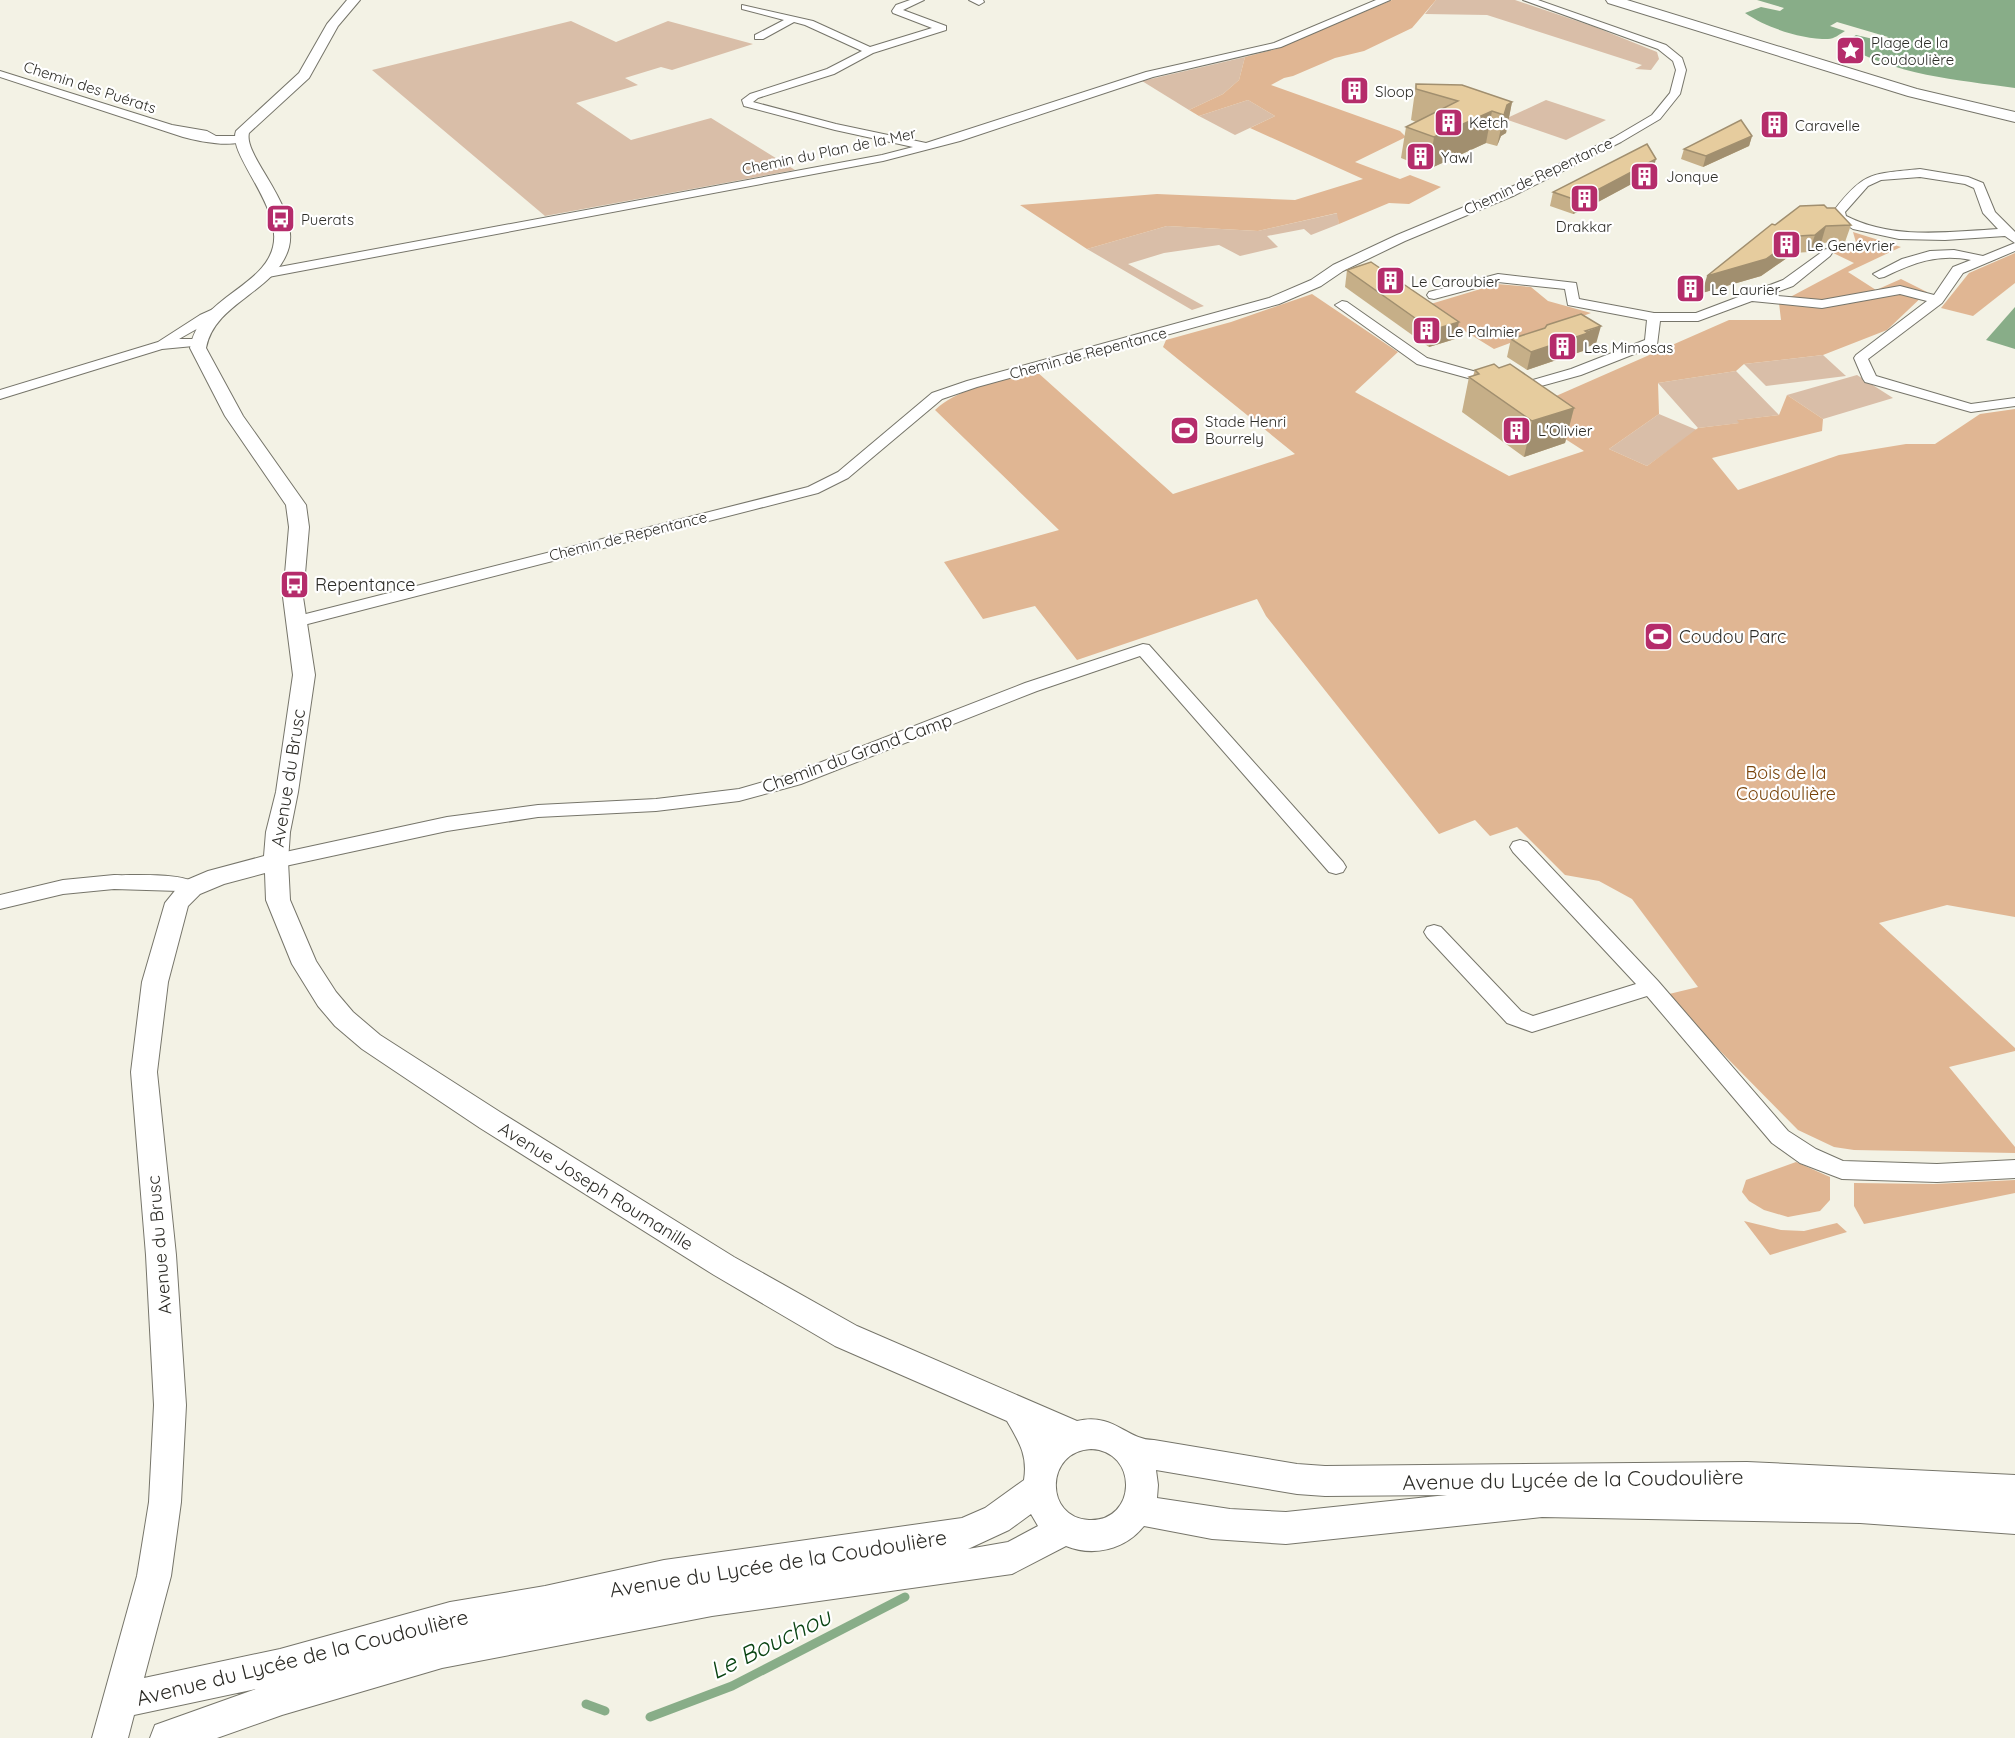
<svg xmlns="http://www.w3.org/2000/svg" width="2015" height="1738" viewBox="0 0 2015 1738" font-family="Quicksand,sans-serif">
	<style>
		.green { fill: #d9bea8 }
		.forest { fill: #e0b693 }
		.water { fill: #88ad88 }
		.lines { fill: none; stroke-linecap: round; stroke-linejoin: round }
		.stream { stroke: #88ad88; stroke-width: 9 }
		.minor-casing { stroke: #76756a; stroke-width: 2 }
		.tertiary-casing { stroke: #76756a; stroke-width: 2 }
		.secondary-casing { stroke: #76756a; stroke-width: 2 }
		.minor { fill: #fff; fill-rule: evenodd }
		.tertiary { fill: #fff; fill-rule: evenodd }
		.secondary { fill: #fff; fill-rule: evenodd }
		.wall { fill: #c6af88 }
		.shaded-wall { fill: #a18f6f }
		.building { fill: #e6cc9e; stroke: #a18f6f; stroke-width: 1.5 }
		.labels { text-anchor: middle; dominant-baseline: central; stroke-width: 4.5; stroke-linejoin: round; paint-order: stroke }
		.far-poi-label { font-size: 15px; fill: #2d2c27; stroke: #fff; text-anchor: start }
		.far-street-label { font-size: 15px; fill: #2d2c27; stroke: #fff }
		.poi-label { font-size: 18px; fill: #2d2c27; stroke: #fff; text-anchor: start }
		.street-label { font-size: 18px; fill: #2d2c27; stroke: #fff }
		.park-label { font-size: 18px; fill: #79440b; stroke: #fff }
		.near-street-label { font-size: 21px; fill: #2d2c27; stroke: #fff }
		.near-water-label { font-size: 24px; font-style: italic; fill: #0a4413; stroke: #fff }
	</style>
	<rect width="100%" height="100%" fill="#f3f2e5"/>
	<g class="green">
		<path d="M1436,0H1515L1595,27L1657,52L1659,59L1651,70L1635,69L1642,65L1487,15L1425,14Z"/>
		<path d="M571,21L616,42L668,21L753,44L672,70L661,67L625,78L638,85L576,103L631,140L711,118L795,170L545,216L372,70Z"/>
		<path d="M1245,57L1239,80L1223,94L1189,110L1142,81Z"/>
		<path d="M1248,100L1275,116L1235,135L1199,116Z"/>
		<path d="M1546,100L1606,120L1566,140L1505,119Z"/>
		<path d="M1338,213L1339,224L1311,235L1304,229L1267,236L1278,247L1240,256L1219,245L1164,253L1128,264L1204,306L1192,310L1087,249L1167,226L1258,231Z"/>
		<path d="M1823,355L1846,376L1766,386L1744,364Z"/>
		<path d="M1736,371L1779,415L1738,420L1740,423L1698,428L1658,383Z"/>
		<path d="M1857,375L1893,398L1823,419L1787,395Z"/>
		<path d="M1659,414L1697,430L1647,466L1609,449Z"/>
	</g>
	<g class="forest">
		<path d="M1392,0H1436L1412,28L1364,51L1335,58L1293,76L1284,78L1271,85L1400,131L1406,137L1355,162L1400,179L1410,175L1441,187L1409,204L1389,203L1339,224L1337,213L1258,231L1167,226L1087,249L1020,205L1157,194L1295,200L1363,179L1250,128L1275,116L1248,100L1199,116L1189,110L1223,94L1239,80L1245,57L1276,49Z"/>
		<path d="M1853,232L1901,247L1848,272L1876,290L1901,279L1927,292L1887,330L1823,355L1744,364L1736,371L1658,383L1659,414L1609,449L1647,466L1698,428L1739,423L1737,420L1779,415L1787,395L1823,419L1822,431L1712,458L1738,490L1839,455L1906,444H1935L1980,414L2015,409V917L1947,905L1879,923L2015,1048V1051L1949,1067L2015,1147V1153L1854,1150L1834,1147L1798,1130L1665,995L1698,987L1632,899L1599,881L1565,875L1517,827L1490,836L1475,820L1439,834L1266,616L1257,599L1077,660L1035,606L983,619L944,562L1059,530L935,410C960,386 1003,381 1036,371L1173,494L1295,454L1163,347L1166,340L1231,322L1312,294L1398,352L1355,392L1509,476L1584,451L1556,433V396L1729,320H1781L1779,303L1854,263L1827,250L1857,246Z"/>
		<path d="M2015,253V283L1973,316L1941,308L1969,273Z"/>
		<path d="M1497,284L1531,287L1548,301L1591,313L1494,349L1424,306Z"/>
		<path d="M1796,1162L1830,1177V1200L1820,1211L1788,1217L1764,1210L1749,1201L1742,1192L1746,1180Z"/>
		<path d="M2015,1180V1193L1864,1224L1854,1206V1183L1934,1184Z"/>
		<path d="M1744,1221L1781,1230L1804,1231L1837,1223L1847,1232L1770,1255Z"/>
	</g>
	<g class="water">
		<path d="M1757,0H2015V88C1958,80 1893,75 1843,44L1856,35L1882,41L1888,37L1837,22L1830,26L1845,31C1840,34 1834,39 1828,39C1801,39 1767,28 1745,13L1761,7L1780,11L1784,8Z"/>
		<path d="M2015,307V349L1986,340Z"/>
	</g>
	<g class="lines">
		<g class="stream">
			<path d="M586,1704L605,1711"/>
			<path d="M650,1717L732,1686L905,1597"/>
		</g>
		<defs>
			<g id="minor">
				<path d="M910,0H924L903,10L946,26V30L873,53L834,74L758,98L753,102L836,124L926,143L1146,72L1274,43L1376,0H1390L1281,47L1153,77L960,141L883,161L263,278L257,274L263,270L882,155L913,147L835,130L744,106L742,100L750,94L827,69L862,51L805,25L794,22L763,39H755V35L784,20L742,9V5L813,21L870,47L932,28L893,13L892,11L896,5Z"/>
				<path d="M969,0H983L984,2L979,5Z"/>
				<path d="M1523,0H1538L1666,45L1682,58L1686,70L1680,94L1660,119L1621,142L1513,196L1405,241L1343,271L1321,286L1279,304L977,387L942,399L848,478L818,493L296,627L290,626L288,622L290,618L808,487L838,472L932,393L967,381L1269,298L1311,280L1333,265L1397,235L1505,190L1613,138L1652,115L1670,93L1676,70L1673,61L1658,49Z"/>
				<path d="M0,71L172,125L207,131L216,136H241L247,139C234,149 198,141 183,137L0,77Z"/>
				<path d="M1920,169L1968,177L1983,183L1995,212L2015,232V243L2005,236L1945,240L1899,239L1853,229L1835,218L1833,212C1864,171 1872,174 1920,169ZM1920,177L1965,184L1974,188L1983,213L1998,229C1947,232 1893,240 1846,216L1845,212L1868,186L1881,180Z"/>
				<path d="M2015,243V251L1963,273L1942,303L1868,359L1876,376L1971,404L2015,398V406L1971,412L1865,382L1863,379L1854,358L1856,355L1927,301L1900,294L1822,308L1752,301L1698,321H1660L1657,345L1581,375L1519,392L1417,364L1335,305L1342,301L1347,302L1427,358L1519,384L1571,369L1645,340L1647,320L1568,305L1565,289L1498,282L1434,299L1429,298L1427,295L1429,292L1498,274L1576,283L1579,299L1654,313H1696L1783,280L1826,249L1830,250L1832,253L1830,256L1793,286L1768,295L1822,300L1900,286L1934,295L1953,267L1971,260C1938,253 1913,263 1884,277L1879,278L1873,274L1902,259L1930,251L1954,250L1983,256Z"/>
				<path d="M220,306L225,307L227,310L225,313L179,339H204L206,342L204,345L162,349L0,399V390L158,342L200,315Z"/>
				<path d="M1143,644L1149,645L1343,862L1346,867L1343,872L1336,874L1329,872L1140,656L1037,691L801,784L739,801L656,811L538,817L447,831L276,868L269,866L266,861L269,856L276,854L447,817L538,805L656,799L739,789L788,775L1025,683Z"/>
				<path d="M1520,840L1527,842L1658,981L1788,1131L1816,1149L1843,1161L1937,1164L2015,1160V1178L1937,1182L1842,1179L1800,1163L1772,1143L1647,996L1532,1032L1507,1023L1427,937L1424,932L1427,927L1434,925L1441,927L1521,1011L1533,1016L1636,984L1513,852L1510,847L1513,842Z"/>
				<path d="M114,875C133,876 191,871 201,888L198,893L191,895L179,891L114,889L63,894L0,909V895L63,880Z"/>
			</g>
			<path id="tertiary" d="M347,0H360L338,26L309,78L249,133C243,156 299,206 289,247C277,292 215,301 206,348L243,416L306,505L309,527L303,597L315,675L298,792L290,832L288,861L290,900L316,961L336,992L353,1012L380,1035L500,1112L734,1257L857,1326L1077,1421C1114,1412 1126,1440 1154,1440L1297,1464L1325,1466L1747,1462L2015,1475V1534L1860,1523L1542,1517L1286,1544L1212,1539L1144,1526C1125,1550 1093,1557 1066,1546L1012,1574L712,1616L442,1668L282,1715L217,1738H150L155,1725L256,1689L134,1715L128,1738H92L137,1576L149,1502L154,1405L146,1255L131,1072L142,982L165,903L182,882L208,871L264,856L266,832L276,792L293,675L283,597L289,527L286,505L225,416L190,348C199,297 263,288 273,247C283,207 227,154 236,131L299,73L327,24ZM265,873L266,900L292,964L318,1006L335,1026L362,1049L480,1128L714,1275L835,1346L1007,1421C1019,1442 1028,1455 1024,1480L985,1508L962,1518L664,1560L545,1586L450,1602L280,1649L144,1678L171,1576L181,1502L186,1405L176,1255L157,1072L168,982L188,906L200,894L224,884ZM1091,1449C1139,1451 1137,1522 1089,1520C1044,1518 1045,1451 1091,1449ZM1156,1470L1297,1494L1325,1496L1447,1495L1286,1512L1230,1509L1157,1498L1158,1485ZM1031,1514L1038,1526L1008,1542L968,1549L1009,1530Z"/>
			<path id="secondary" d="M1606,0H1627L1917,89L2015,112V122L1908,96L1608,3Z"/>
		</defs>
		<use href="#minor" class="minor-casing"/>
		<use href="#tertiary" class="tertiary-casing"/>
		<use href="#secondary" class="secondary-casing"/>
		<use href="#minor" class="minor"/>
		<use href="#tertiary" class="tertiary"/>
		<use href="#secondary" class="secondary"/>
	</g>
	<g class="wall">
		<path d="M1416,84L1512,102L1506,133L1501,136L1497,146L1486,143L1429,169L1401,158L1406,127L1416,122L1411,120Z"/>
		<path d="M1752,136L1749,146L1703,167L1681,159L1684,149Z"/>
		<path d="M1652,173L1585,209L1573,214L1550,206L1553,192Z"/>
		<path d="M1827,208L1851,225L1845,242L1821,243L1809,252L1794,253L1761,276L1702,293L1775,225Z"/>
		<path d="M1347,270L1455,339L1429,347L1345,287Z"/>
		<path d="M1511,339L1596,344L1584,348L1583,351L1527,370L1507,357Z"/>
		<path d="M1499,368L1574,408L1565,443L1524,457L1462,412L1469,377L1473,376L1475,370Z"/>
	</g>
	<g class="shaded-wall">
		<path d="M1512,102L1506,133L1501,136L1497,146L1504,115L1507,105Z"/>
		<path d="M1492,111L1486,143L1429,169L1434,137Z"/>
		<path d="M1752,136L1749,146L1703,167L1706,156Z"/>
		<path d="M1656,159L1652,173L1585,209L1573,214L1576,200Z"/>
		<path d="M1826,226L1821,243L1809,252L1815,235Z"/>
		<path d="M1799,236L1794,253L1761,276L1702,293L1707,276Z"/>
		<path d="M1459,322L1455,339L1429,347L1432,330Z"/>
		<path d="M1601,326L1596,344L1584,348L1583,351L1527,370L1531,352Z"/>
		<path d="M1574,408L1565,443L1524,457L1532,421Z"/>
	</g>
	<g class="building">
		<path d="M1416,84L1462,85L1512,102L1507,105L1504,115L1492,111L1434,137L1406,127L1458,101L1416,89Z"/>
		<path d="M1741,120L1752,136L1706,156L1684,149Z"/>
		<path d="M1647,144L1656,159L1588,195L1576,200L1553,192Z"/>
		<path d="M1824,205L1827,208H1835L1851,225L1826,226L1815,235L1799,236L1766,259L1707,276L1772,224L1775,225L1800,206Z"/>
		<path d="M1371,262L1459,322L1432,330L1347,270Z"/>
		<path d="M1581,314L1601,326L1585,331L1588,333L1531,352L1511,339L1545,328L1547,325Z"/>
		<path d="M1494,364L1499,368L1510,364L1574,408L1532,421L1469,377L1479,374L1475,370Z"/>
	</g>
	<defs>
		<symbol id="sight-square" viewBox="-11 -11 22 22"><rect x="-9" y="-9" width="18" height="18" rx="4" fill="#b52c6b" stroke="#fff"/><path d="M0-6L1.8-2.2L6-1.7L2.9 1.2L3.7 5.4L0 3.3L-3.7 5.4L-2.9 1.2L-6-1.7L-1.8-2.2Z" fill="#fff"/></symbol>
		<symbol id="building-square" viewBox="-11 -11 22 22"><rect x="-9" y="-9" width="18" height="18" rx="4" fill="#b52c6b" stroke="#fff"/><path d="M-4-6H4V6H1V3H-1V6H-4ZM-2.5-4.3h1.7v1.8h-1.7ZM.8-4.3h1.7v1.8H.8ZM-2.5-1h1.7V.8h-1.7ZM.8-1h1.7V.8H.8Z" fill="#fff"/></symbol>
		<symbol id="bus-square" viewBox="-11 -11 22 22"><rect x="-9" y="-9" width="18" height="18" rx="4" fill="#b52c6b" stroke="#fff"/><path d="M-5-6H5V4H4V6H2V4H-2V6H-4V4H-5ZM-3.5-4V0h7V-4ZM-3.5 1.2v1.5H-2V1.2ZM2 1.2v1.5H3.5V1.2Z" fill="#fff"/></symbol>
		<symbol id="stadium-square" viewBox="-11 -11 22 22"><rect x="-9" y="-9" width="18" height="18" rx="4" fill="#b52c6b" stroke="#fff"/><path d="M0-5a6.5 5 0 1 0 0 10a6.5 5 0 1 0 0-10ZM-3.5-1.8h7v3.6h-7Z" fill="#fff"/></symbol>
	</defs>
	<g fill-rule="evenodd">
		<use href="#sight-square" x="1834" y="34" width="33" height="33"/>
		<use href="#building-square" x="1338" y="74" width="33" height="33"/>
		<use href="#building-square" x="1432" y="106" width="33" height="33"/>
		<use href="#building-square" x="1758" y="108" width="33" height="33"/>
		<use href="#building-square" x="1404" y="140" width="33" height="33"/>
		<use href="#building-square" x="1628" y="160" width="33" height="33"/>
		<use href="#building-square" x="1568" y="182" width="33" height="33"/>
		<use href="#bus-square" x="264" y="202" width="33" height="33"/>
		<use href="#building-square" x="1770" y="228" width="33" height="33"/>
		<use href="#building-square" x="1374" y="264" width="33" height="33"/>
		<use href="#building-square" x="1674" y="272" width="33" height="33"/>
		<use href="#building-square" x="1410" y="314" width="33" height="33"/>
		<use href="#building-square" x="1546" y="330" width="33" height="33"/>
		<use href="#stadium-square" x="1168" y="414" width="33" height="33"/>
		<use href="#building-square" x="1500" y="414" width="33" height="33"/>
		<use href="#bus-square" x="278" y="568" width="33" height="33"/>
		<use href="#stadium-square" x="1642" y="620" width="33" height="33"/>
	</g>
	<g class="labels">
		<g class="far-poi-label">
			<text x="1871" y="42">Plage de la<tspan x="1871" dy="17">Coudoulière</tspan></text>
			<text x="1375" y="91">Sloop</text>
			<text x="1469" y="122">Ketch</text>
			<text x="1795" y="125">Caravelle</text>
			<text x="1441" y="157">Yawl</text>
			<text x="1666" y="176">Jonque</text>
			<text x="301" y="219">Puerats</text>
			<text x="1584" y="226" text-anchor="middle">Drakkar</text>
			<text x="1807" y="245">Le Genévrier</text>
			<text x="1411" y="281">Le Caroubier</text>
			<text x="1711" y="289">Le Laurier</text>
			<text x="1447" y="331">Le Palmier</text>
			<text x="1584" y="347">Les Mimosas</text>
			<text x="1205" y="421">Stade Henri<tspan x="1205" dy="17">Bourrely</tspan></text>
			<text x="1538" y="430">L'Olivier</text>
		</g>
		<g class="far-street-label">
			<text transform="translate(90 87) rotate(18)">Chemin des Puérats</text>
			<text transform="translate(829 151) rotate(-12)">Chemin du Plan de la Mer</text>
			<text transform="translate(1538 176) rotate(-25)">Chemin de Repentance</text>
			<text transform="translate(1088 353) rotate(-15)">Chemin de Repentance</text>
			<text transform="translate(628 536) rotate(-14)">Chemin de Repentance</text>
		</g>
		<g class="poi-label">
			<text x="315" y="584">Repentance</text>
			<text x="1679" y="636">Coudou Parc</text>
		</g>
		<g class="street-label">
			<text transform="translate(857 753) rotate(-20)">Chemin du Grand Camp</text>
			<text transform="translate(288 778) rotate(-81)">Avenue du Brusc</text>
			<text transform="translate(596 1186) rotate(32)">Avenue Joseph Roumanille</text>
			<text transform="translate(159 1245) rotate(-95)">Avenue du Brusc</text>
		</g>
		<g class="park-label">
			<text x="1786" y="772">Bois de la<tspan x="1786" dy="21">Coudoulière</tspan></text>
		</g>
		<g class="near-street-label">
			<text transform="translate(1573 1479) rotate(-1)">Avenue du Lycée de la Coudoulière</text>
			<text transform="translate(778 1563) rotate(-9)">Avenue du Lycée de la Coudoulière</text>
			<text transform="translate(302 1657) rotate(-14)">Avenue du Lycée de la Coudoulière</text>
		</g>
		<g class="near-water-label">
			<text transform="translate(770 1643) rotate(-26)">Le Bouchou</text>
		</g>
	</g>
</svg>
